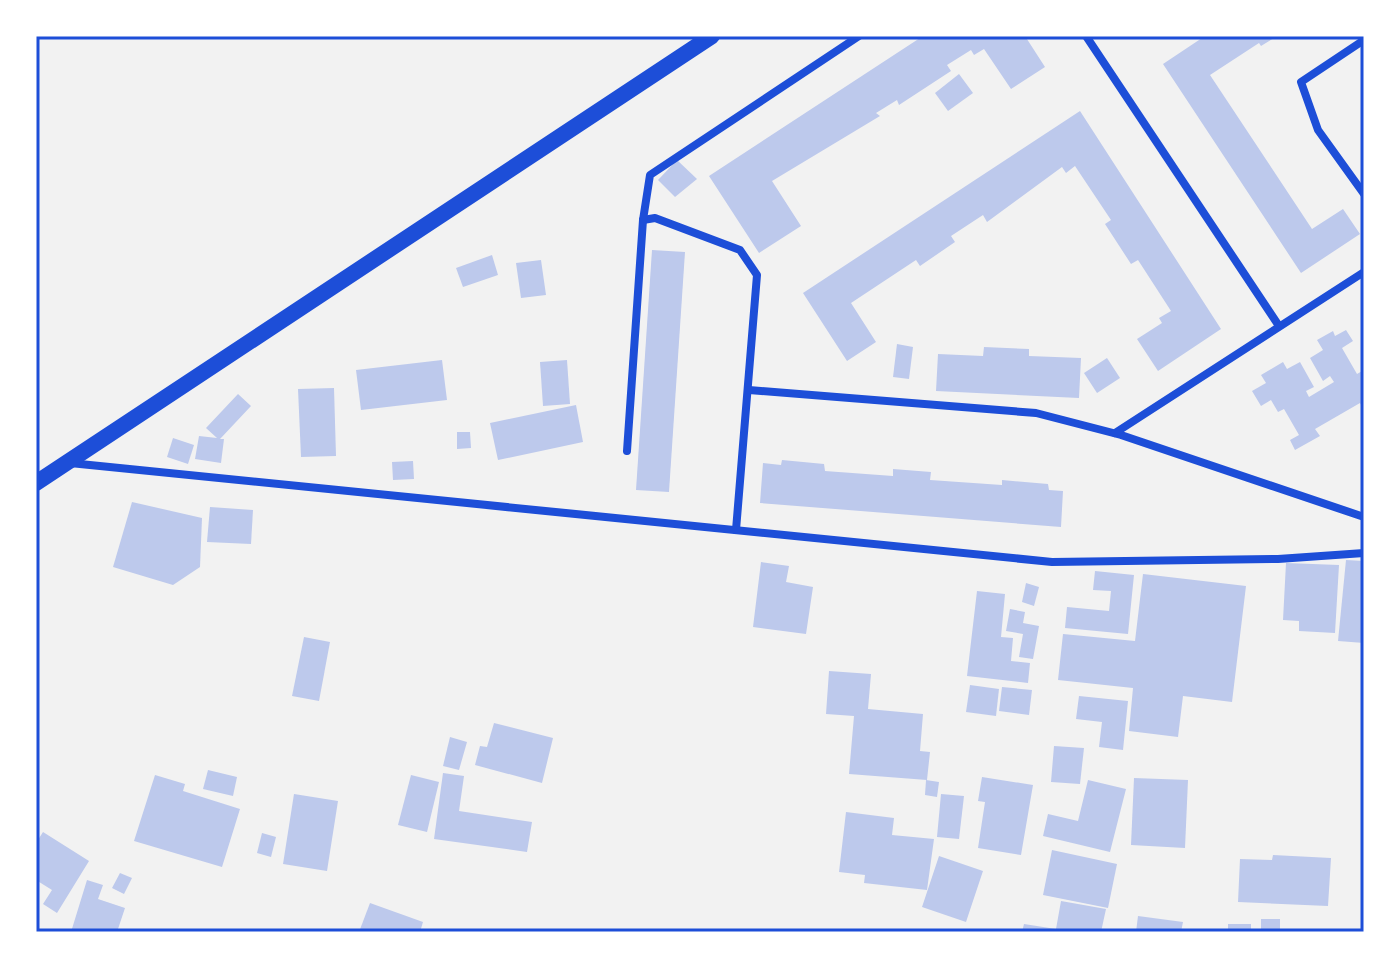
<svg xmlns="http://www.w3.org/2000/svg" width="1400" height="968" viewBox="0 0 1400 968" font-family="Bitter,serif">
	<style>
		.building { fill: #bdc9ec }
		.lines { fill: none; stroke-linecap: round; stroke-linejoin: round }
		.minor { stroke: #1d4ed8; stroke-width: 8 }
		.secondary { stroke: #1d4ed8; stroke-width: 16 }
		.neatline { fill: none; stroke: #1d4ed8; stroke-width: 3 }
	</style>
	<rect width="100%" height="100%" fill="#f2f2f2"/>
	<g class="building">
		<path d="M923,36H1025L1045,67L1011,89L984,49L974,55L971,50L947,65L951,71L899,105L897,100L876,113L880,116L772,181L801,226L759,253L709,176Z"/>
		<path d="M1205,36H1277L1261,46L1259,43L1210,75L1312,229L1343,209L1360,234L1301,273L1163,64Z"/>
		<path d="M959,74L973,93L948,111L935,93Z"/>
		<path d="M1080,111L1221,329L1158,371L1137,339L1162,323L1159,318L1171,311L1138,260L1131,264L1105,224L1111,220L1075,166L1066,173L1062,167L987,222L983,215L951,236L955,242L920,266L916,260L851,303L876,342L847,361L803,293Z"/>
		<path d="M677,160L697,179L675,197L658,180Z"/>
		<path d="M652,250L685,252L669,492L636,490Z"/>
		<path d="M492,255L498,275L463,287L456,268Z"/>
		<path d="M541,260L546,295L521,298L516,263Z"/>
		<path d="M1346,330L1353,341L1342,348L1357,374L1364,370V410L1360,403L1315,429L1320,436L1295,450L1290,440L1299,435L1284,409L1278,412L1271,400L1261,406L1252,391L1266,383L1261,375L1283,362L1287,369L1300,362L1314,387L1306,391L1309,397L1334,382L1330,376L1323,381L1310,358L1323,350L1317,340L1333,331L1335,336Z"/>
		<path d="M897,344L913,347L909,379L893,377Z"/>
		<path d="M984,347L1029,349V356L1081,358L1079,398L936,391L938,354L983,356Z"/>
		<path d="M1107,358L1120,378L1097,393L1084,373Z"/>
		<path d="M442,360L447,400L361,410L356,370Z"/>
		<path d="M567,360L570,404L543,406L540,362Z"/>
		<path d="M334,388L336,456L301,457L298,389Z"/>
		<path d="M238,394L251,406L220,439H224L221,463L195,459L199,436L217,438L206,428Z"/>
		<path d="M576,405L583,442L498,460L490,423Z"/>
		<path d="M457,432H470L471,448L457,449Z"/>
		<path d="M173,438L194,445L188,464L167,457Z"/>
		<path d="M782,460L824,464L825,471L893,476V469L931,472L930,480L1002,485V480L1048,484L1049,490L1063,491L1061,527L760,503L763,463L781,465Z"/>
		<path d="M413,461L414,479L393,480L392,462Z"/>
		<path d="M132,502L202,518L200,567L173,585L113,567Z"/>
		<path d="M210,507L253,510L251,544L207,542Z"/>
		<path d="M1346,560L1364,561V643L1338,641Z"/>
		<path d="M761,562L789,566L786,582L813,587L806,634L753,627Z"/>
		<path d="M1286,563L1339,565L1335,633L1299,631V621L1283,620Z"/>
		<path d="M1095,571L1134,575L1128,634L1065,628L1067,607L1109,611L1111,591L1093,590Z"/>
		<path d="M1143,574L1246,586L1232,702L1183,696L1178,737L1129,731L1133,688L1058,680L1063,634L1135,641Z"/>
		<path d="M1026,583L1039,587L1034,606L1022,602Z"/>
		<path d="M977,591L1005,594L1001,637L1013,638L1011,661L1030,663L1028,683L967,676Z"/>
		<path d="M1010,609L1025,612L1023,623L1039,626L1033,659L1019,657L1023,634L1006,631Z"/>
		<path d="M304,637L330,642L319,701L292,696Z"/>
		<path d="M829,671L871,674L868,709L923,714L920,751L930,752L927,780L849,774L854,716L826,714Z"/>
		<path d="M970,685L999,689L996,716L966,712Z"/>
		<path d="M1002,687L1032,690L1029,715L999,711Z"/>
		<path d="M1079,696L1128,701L1123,750L1099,747L1102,722L1076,719Z"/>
		<path d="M494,723L553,738L542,783L475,765L480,746L487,747Z"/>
		<path d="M450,737L467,742L459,770L443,766Z"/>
		<path d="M1054,746L1084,748L1080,784L1051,782Z"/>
		<path d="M208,770L237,777L233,796L203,789Z"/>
		<path d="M443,773L464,776L459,811L532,822L527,852L434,839Z"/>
		<path d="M155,775L185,784L183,791L240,809L222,867L134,841Z"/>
		<path d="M411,775L439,782L427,832L398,825Z"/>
		<path d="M982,777L1033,785L1021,855L978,848L985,802L978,801Z"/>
		<path d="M1134,778L1188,780L1185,848L1131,845Z"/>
		<path d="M926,780L939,782L937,797L925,795Z"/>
		<path d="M1088,780L1126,789L1110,852L1043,836L1048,814L1078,821Z"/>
		<path d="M294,794L338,801L327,871L283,864Z"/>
		<path d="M941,794L964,796L959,839L937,837Z"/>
		<path d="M846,812L894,818L892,835L934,839L927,890L864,883L865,875L839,872Z"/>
		<path d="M43,832L89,861L57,913L43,904L52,890L36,880V843Z"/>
		<path d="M262,833L276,837L271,857L257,853Z"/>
		<path d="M1052,850L1117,864L1108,908L1043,895Z"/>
		<path d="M1273,855L1331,858L1328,906L1238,902L1240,859L1272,860Z"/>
		<path d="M939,856L983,871L966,922L922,907Z"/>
		<path d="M120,873L132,878L124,894L112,888Z"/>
		<path d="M87,880L103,885L98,899L125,908L117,932H71Z"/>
		<path d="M1061,901L1106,909L1101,932H1022L1024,924L1056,929Z"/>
		<path d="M370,903L423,922L420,932H359Z"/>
		<path d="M1138,916L1183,922L1181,932H1136Z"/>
		<rect x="1261" y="919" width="19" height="13"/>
		<rect x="1228" y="924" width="23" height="8"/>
	</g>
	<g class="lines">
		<g class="minor">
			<path d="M1086,36L1279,326"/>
			<path d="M1364,40L1301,82L1318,130L1364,194"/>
			<path d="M643,220L655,218L740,250L757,275L736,530"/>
			<path d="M749,390L1036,413L1121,435L1364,517"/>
			<path d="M1115,433L1364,272"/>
			<path d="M627,451L643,220L650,175L859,36"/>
			<path d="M70,463L1052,562L1278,559L1364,553"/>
		</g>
		<path class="secondary" d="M36,483L712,36"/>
	</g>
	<rect width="1400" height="968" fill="none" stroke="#ffffff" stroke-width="76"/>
	<rect x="38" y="38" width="1324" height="892" class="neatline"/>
</svg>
